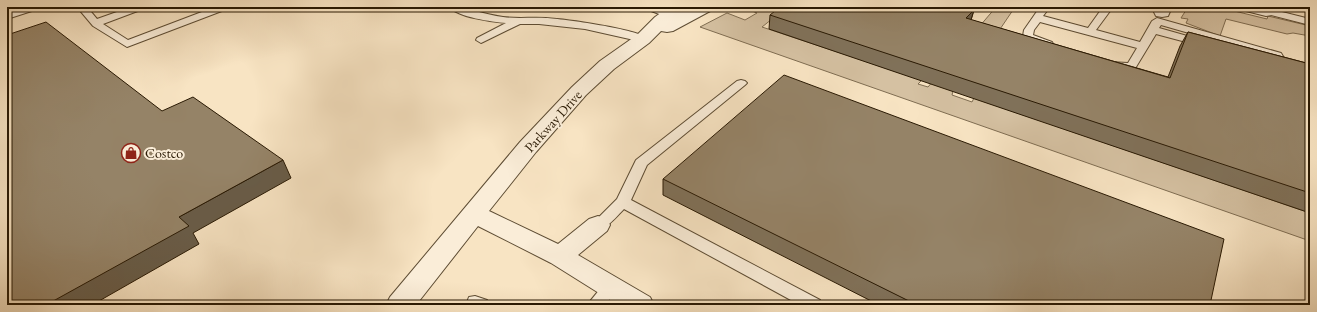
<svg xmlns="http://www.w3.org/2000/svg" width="1317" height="312" viewBox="0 0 1317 312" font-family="'EB Garamond',serif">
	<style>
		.green { fill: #d5c1a2; stroke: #7f6d52 }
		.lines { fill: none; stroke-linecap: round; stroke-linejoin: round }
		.service-casing { stroke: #5d4c33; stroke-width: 2 }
		.minor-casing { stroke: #5d4c33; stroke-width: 2 }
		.service { fill: #faedd8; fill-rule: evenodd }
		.minor { fill: #faedd8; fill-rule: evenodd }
		.wall { fill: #807159; stroke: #291903 }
		.shaded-wall { fill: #685c48; stroke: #291903 }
		.building { fill: #958367; stroke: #291903 }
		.labels { text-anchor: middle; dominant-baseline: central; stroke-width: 4; stroke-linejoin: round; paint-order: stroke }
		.street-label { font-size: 14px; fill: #291903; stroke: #faedd8 }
		.poi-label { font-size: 14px; fill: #291903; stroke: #faedd8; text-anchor: start }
	</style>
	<rect width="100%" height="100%" fill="#f8e4c3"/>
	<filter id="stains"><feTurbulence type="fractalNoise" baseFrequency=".005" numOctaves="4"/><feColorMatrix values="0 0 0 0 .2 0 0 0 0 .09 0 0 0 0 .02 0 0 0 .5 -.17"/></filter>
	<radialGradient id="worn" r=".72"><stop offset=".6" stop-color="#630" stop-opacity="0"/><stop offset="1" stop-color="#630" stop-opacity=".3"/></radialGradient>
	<g class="green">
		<path d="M742,7H787L762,27L922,80L918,84L928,87L996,7H1015L992,41L953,91L952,95L972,102L974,98L1310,213V241L700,27L727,13L745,20L757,13Z"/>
		<path d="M1188,7H1218L1267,19L1268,16L1310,26V36L1293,33L1287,34L1226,19L1220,36L1186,23L1188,19L1181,18Z"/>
	</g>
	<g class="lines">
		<defs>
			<g id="service">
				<path d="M25,7H40L38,9L7,19V13Z"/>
				<path d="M77,7H87L97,19L131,7H145L143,9L103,24L128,40L215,7H229L227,9L127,47L93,26Z"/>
				<path d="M449,7C468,7 485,15 503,17C518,19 532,17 546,18C562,19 640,29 648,39L643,42L585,29L539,24H520L481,43L476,40L477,38L506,23C492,22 458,17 449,7Z"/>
				<path d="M644,7H658L673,13L675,15L673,17H667L646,9Z"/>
				<path d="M1040,7H1050L1043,16L1088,28L1103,7H1113L1096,30L1140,42L1152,21L1157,18L1281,53L1287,63L1282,66L1270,65L1269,63L1270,61L1275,60L1273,57L1161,25L1159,28L1205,41L1206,43L1201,46L1156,34L1136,67C1126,71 1119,69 1109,66L1108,64L1109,62L1128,63L1137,48L1040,22L1034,30L1033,35L1052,42L1053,44L1052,46H1044L1024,38L1023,36L1024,30Z"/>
				<path d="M1266,8L1310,19V25L1263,13L1261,11Z"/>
				<path d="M741,80L745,81L747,83L745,85L647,165L631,200L820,300L822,305H800L624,209C616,217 605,232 593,229L591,225L617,199L636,160L737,81Z"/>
				<path d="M611,281L617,283L619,287L605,305H587L605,283Z"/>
				<path d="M475,296L487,300L489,305H468L467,302L469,297Z"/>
			</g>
			<g id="minor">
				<path d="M669,7H688L684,12L693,7H714L712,10L673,31L667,32L661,31L649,43L614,69L586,95L536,152L489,211L558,244L589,219L598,216L607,219L610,225L607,231L578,255L650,297L654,305H618L551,263L478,226L416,305H386L390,297L520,142L572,87L600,61L637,35L655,17Z"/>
				<path d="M1156,7H1172L1168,16L1162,17L1156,16L1154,12Z"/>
				<path d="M1240,7H1270L1274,11L1272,15L1266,16L1242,10Z"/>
			</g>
		</defs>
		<use href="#service" class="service-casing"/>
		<use href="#minor" class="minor-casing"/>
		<use href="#service" class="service"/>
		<use href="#minor" class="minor"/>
	</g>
	<g class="wall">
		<path d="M974,10L971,20L1168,77L1180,46L1188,32L1310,64V213L769,29L770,15Z"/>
		<path d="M663,179L1210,305H879L663,195Z"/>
	</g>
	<g class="shaded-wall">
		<path d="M974,10L970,23L966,18Z"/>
		<path d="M283,160L291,178L193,233L199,244L92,305H46L179,217Z"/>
	</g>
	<g class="building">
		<path d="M780,7H965L974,10L966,18L1170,78L1188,32L1310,64V193L770,15Z"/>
		<path d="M46,22L162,111L193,97L283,160L179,217L189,226L46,305H7V35Z"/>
		<path d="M784,75L1224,239L1210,305H917L663,179Z"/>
	</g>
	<defs>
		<symbol id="shop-ring" viewBox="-11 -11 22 22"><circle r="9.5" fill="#faedd8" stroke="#8f2418" stroke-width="1.5"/><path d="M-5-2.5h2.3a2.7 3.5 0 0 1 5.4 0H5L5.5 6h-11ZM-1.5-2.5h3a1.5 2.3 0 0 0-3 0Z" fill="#8f2418"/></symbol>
	</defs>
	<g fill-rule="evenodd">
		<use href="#shop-ring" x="120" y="142" width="22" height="22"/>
	</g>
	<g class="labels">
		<g class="street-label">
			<text transform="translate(553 121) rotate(-48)">Parkway Drive</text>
		</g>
		<g class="poi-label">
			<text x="145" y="153">Costco</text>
		</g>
	</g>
	<rect width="1317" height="312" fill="none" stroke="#f8e4c3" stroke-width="24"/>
	<rect x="8" y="8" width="1301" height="296" fill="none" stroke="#291903" stroke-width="2"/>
	<rect x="12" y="12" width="1293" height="288" fill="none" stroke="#291903"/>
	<rect width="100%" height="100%" filter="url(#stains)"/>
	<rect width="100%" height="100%" fill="url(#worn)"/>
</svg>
